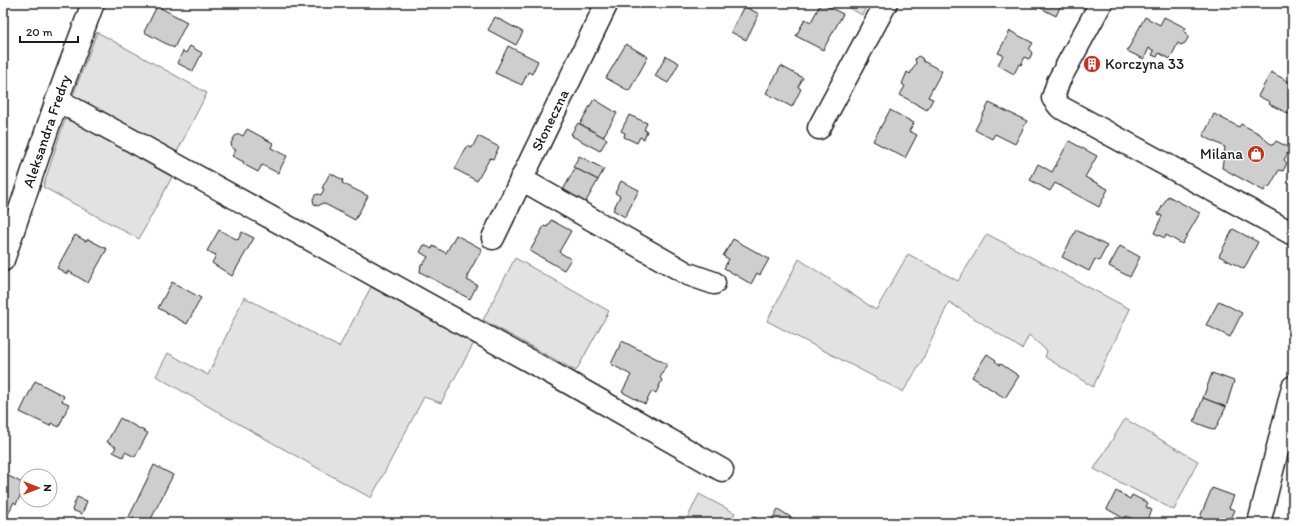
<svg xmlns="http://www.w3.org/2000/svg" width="1296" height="526" viewBox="0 0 1296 526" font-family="Itim,sans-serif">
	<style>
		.green { fill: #e2e2e2; stroke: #7f7f7f }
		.building { fill: #cecece; stroke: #1c1c1c }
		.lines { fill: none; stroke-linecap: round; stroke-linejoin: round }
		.minor-casing { stroke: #1c1c1c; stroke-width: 25 }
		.major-casing { stroke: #1c1c1c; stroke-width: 25 }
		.minor { stroke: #fff; stroke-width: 22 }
		.major { stroke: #fff; stroke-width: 22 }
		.labels { text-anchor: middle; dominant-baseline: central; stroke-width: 3; stroke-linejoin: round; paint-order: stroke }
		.poi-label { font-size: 15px; fill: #1c1c1c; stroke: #fff; text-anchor: start }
		.street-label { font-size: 15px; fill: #1c1c1c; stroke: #fff }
	</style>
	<rect width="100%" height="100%" fill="#fff"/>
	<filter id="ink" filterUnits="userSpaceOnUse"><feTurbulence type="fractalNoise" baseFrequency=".025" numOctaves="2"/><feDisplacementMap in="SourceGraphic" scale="8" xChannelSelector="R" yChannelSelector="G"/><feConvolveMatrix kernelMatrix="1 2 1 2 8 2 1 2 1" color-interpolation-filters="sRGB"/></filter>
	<g filter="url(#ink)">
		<g class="green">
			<path d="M840,3H868L862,15Z"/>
			<path d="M97,32L207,93L176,154L72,98Z"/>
			<path d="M65,119L78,124L172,177L139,239L43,187Z"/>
			<path d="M987,234L1130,309L1093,387L1045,357L1047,351L1029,335L1022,349L949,302L921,363L903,392L767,321L799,259L876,310L908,254L958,281Z"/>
			<path d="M515,258L609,311L576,371L483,320Z"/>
			<path d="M371,287L474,343L441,403L424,397L371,498L230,419L156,376L168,353L208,375L244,297L339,347Z"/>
			<path d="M1125,419L1198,461L1174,510L1094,469Z"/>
			<path d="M699,494L735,513L729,523H685Z"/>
		</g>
		<g class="building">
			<path d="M821,3L843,14L823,50L796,36L805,19L811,22Z"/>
			<path d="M1031,3H1062L1056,16Z"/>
			<path d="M157,6L187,22L174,48L144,32Z"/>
			<path d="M744,6L759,14L746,40L731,32Z"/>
			<path d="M495,17L523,32L516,45L488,30Z"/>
			<path d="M1145,17L1160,25L1164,17L1186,28L1184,32L1187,33L1188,38L1185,43L1181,45L1178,43L1170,59L1159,53L1157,57L1152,55L1154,51L1149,48L1144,59L1127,51Z"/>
			<path d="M1010,31L1033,43L1029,49L1032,53L1030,58L1028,59L1025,57L1021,65L1019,64L1014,74L998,65L1003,55L998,53Z"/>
			<path d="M626,44L648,57L629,91L606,78Z"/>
			<path d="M190,46L202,53L193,71L177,63L183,51L186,53Z"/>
			<path d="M508,46L538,61L532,74L528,72L522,85L495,73Z"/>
			<path d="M666,56L679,63L668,83L655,76Z"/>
			<path d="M918,56L922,58L923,61L942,71L928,97L933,99L927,110L900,95L905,86L902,84L907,72L910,74L916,63L915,59Z"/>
			<path d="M1092,57L1098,60L1093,71L1086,68Z"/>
			<path d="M781,66L803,78L798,87L801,89L792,107L766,93Z"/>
			<path d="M1271,72L1293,84V116L1269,104L1270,102L1258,96Z"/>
			<path d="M594,99L617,113L603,137L580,124Z"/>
			<path d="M989,103L1027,121L1015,144L995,134L992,139L975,130Z"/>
			<path d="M890,110L914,123L909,131L917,135L905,158L873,141Z"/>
			<path d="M1214,114L1239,127L1241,124L1260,134L1268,142L1273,145L1276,141L1290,148L1284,160L1287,163L1283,171L1279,170L1269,188L1267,186L1264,191L1222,168L1225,147L1203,136Z"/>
			<path d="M629,115L647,123L644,130L647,131L644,139L640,137L637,143L624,137L625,133L621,131Z"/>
			<path d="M578,123L607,139L600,151L572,136L573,135L571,134Z"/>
			<path d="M247,129L273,143L271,148L287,156L278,173L262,165L258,172L243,164L244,162L232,156L236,150L232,148L231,143L235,136L239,134L243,136Z"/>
			<path d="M478,136L499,147L493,159L490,158L477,181L455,169L467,146L472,148Z"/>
			<path d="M1069,141L1097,156L1085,177L1108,189L1099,207L1055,183L1050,191L1030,180L1038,164L1052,172Z"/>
			<path d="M579,156L604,169L598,180L573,167Z"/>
			<path d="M575,168L598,180L584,205L562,192Z"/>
			<path d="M330,173L343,180L342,183L368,196L355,220L323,203L318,206L314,204L313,199L315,195L319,194L321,195L324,189L322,188Z"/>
			<path d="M621,181L639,190L625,217L613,210L620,196L615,193Z"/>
			<path d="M1168,196L1200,213L1182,244L1166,235L1165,238L1154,233L1162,216L1158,214Z"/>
			<path d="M551,220L571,231L559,252L571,259L564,270L530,251L544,226L547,227Z"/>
			<path d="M1233,229L1258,242L1244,269L1219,256Z"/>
			<path d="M219,230L238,240L242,232L254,238L232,276L212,263L216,255L207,251Z"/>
			<path d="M1076,230L1107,246L1099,261L1095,259L1089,271L1062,257Z"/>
			<path d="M75,235L86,241L88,239L107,249L88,283L68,271L67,274L57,268Z"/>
			<path d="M456,235L482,249L467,276L469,277L467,280L477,285L470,299L420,272L421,264L424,263L428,257L420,252L424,245L432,249L433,246L446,253Z"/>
			<path d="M733,239L769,259L760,275L757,273L751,284L724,268L729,259L723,256Z"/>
			<path d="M1120,246L1140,257L1130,277L1109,266Z"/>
			<path d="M172,282L201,298L187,324L158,308Z"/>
			<path d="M1219,301L1242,313L1230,337L1206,325Z"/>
			<path d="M622,341L667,364L660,378L662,380L656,393L652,391L645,404L622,392L631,375L611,364Z"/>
			<path d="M987,354L996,360L995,361L1000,365L1001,364L1019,376L1005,398L972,377Z"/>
			<path d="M1212,373L1234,381L1226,407L1203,398Z"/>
			<path d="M35,381L64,396L62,401L69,404L59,427L51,423L50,426L20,412Z"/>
			<path d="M1203,398L1226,407L1215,430L1194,422Z"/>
			<path d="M120,418L148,433L135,457L125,452L123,457L113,452L116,447L107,442Z"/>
			<path d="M154,465L173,475L149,523H141L129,517Z"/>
			<path d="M3,473L26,485L16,504L14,502L7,516L3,514Z"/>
			<path d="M1212,488L1234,496L1229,508L1235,510L1230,521L1225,518L1223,523L1198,522Z"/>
			<path d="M1116,491L1130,499L1132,495L1148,503L1146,507L1152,510L1146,523H1141L1126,516L1125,519L1107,509Z"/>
			<path d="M77,497L87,501L82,514L72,510Z"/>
			<path d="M778,509L795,520L793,523H770Z"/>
			<path d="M752,516L765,523H748Z"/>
		</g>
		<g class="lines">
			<defs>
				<g id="minor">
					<path d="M1101,3L1058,82L1053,98L1060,107L1293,234"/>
					<path d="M57,100L131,140L564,380L722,470"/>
					<path d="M819,128L886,3"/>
					<path d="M521,179L688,274L714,283"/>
					<path id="s1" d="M493,238L607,3"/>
					<path id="s2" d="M3,260L57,100L93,3"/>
				</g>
				<path id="major" d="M1259,523L1293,387"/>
			</defs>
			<use href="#minor" class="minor-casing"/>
			<use href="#major" class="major-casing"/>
			<use href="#minor" class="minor"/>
			<use href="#major" class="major"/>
		</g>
	</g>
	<defs>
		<symbol id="building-disc" viewBox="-11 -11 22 22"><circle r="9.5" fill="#c8321e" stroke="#fff"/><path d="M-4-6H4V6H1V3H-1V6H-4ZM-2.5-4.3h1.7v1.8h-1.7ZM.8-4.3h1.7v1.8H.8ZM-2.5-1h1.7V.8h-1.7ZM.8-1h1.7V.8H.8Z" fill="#fff"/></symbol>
		<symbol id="shop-disc" viewBox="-11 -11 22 22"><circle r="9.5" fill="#c8321e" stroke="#fff"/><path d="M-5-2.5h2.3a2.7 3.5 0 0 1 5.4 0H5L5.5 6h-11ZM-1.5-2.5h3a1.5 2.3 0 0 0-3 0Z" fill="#fff"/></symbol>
	</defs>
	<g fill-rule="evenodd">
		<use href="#building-disc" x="1082" y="54" width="20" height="20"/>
		<use href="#shop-disc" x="1246" y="144" width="20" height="20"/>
	</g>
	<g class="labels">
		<g class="poi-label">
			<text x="1105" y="64">Korczyna 33</text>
			<text x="1243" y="154" text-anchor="end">Milana</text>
		</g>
		<g class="street-label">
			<text stroke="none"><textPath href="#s1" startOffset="131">Słoneczna</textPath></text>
			<text stroke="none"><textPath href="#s2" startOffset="136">Aleksandra Fredry</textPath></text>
		</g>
	</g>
	<rect width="1296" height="526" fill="none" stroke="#fff" stroke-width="16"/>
	<rect x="8" y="8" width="1280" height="510" fill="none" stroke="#1c1c1c" stroke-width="1.5" filter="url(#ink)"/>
	<g transform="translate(38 488) rotate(90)"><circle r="19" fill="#ffffff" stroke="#a4a4a4"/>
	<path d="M0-3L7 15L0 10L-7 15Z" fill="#c8321e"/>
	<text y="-6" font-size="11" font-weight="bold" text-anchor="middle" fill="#1c1c1c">N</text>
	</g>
	<path d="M20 36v6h58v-6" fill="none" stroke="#1c1c1c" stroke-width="2"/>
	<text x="26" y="36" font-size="12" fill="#1c1c1c" stroke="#ffffff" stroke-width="3" paint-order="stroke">20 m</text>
</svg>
